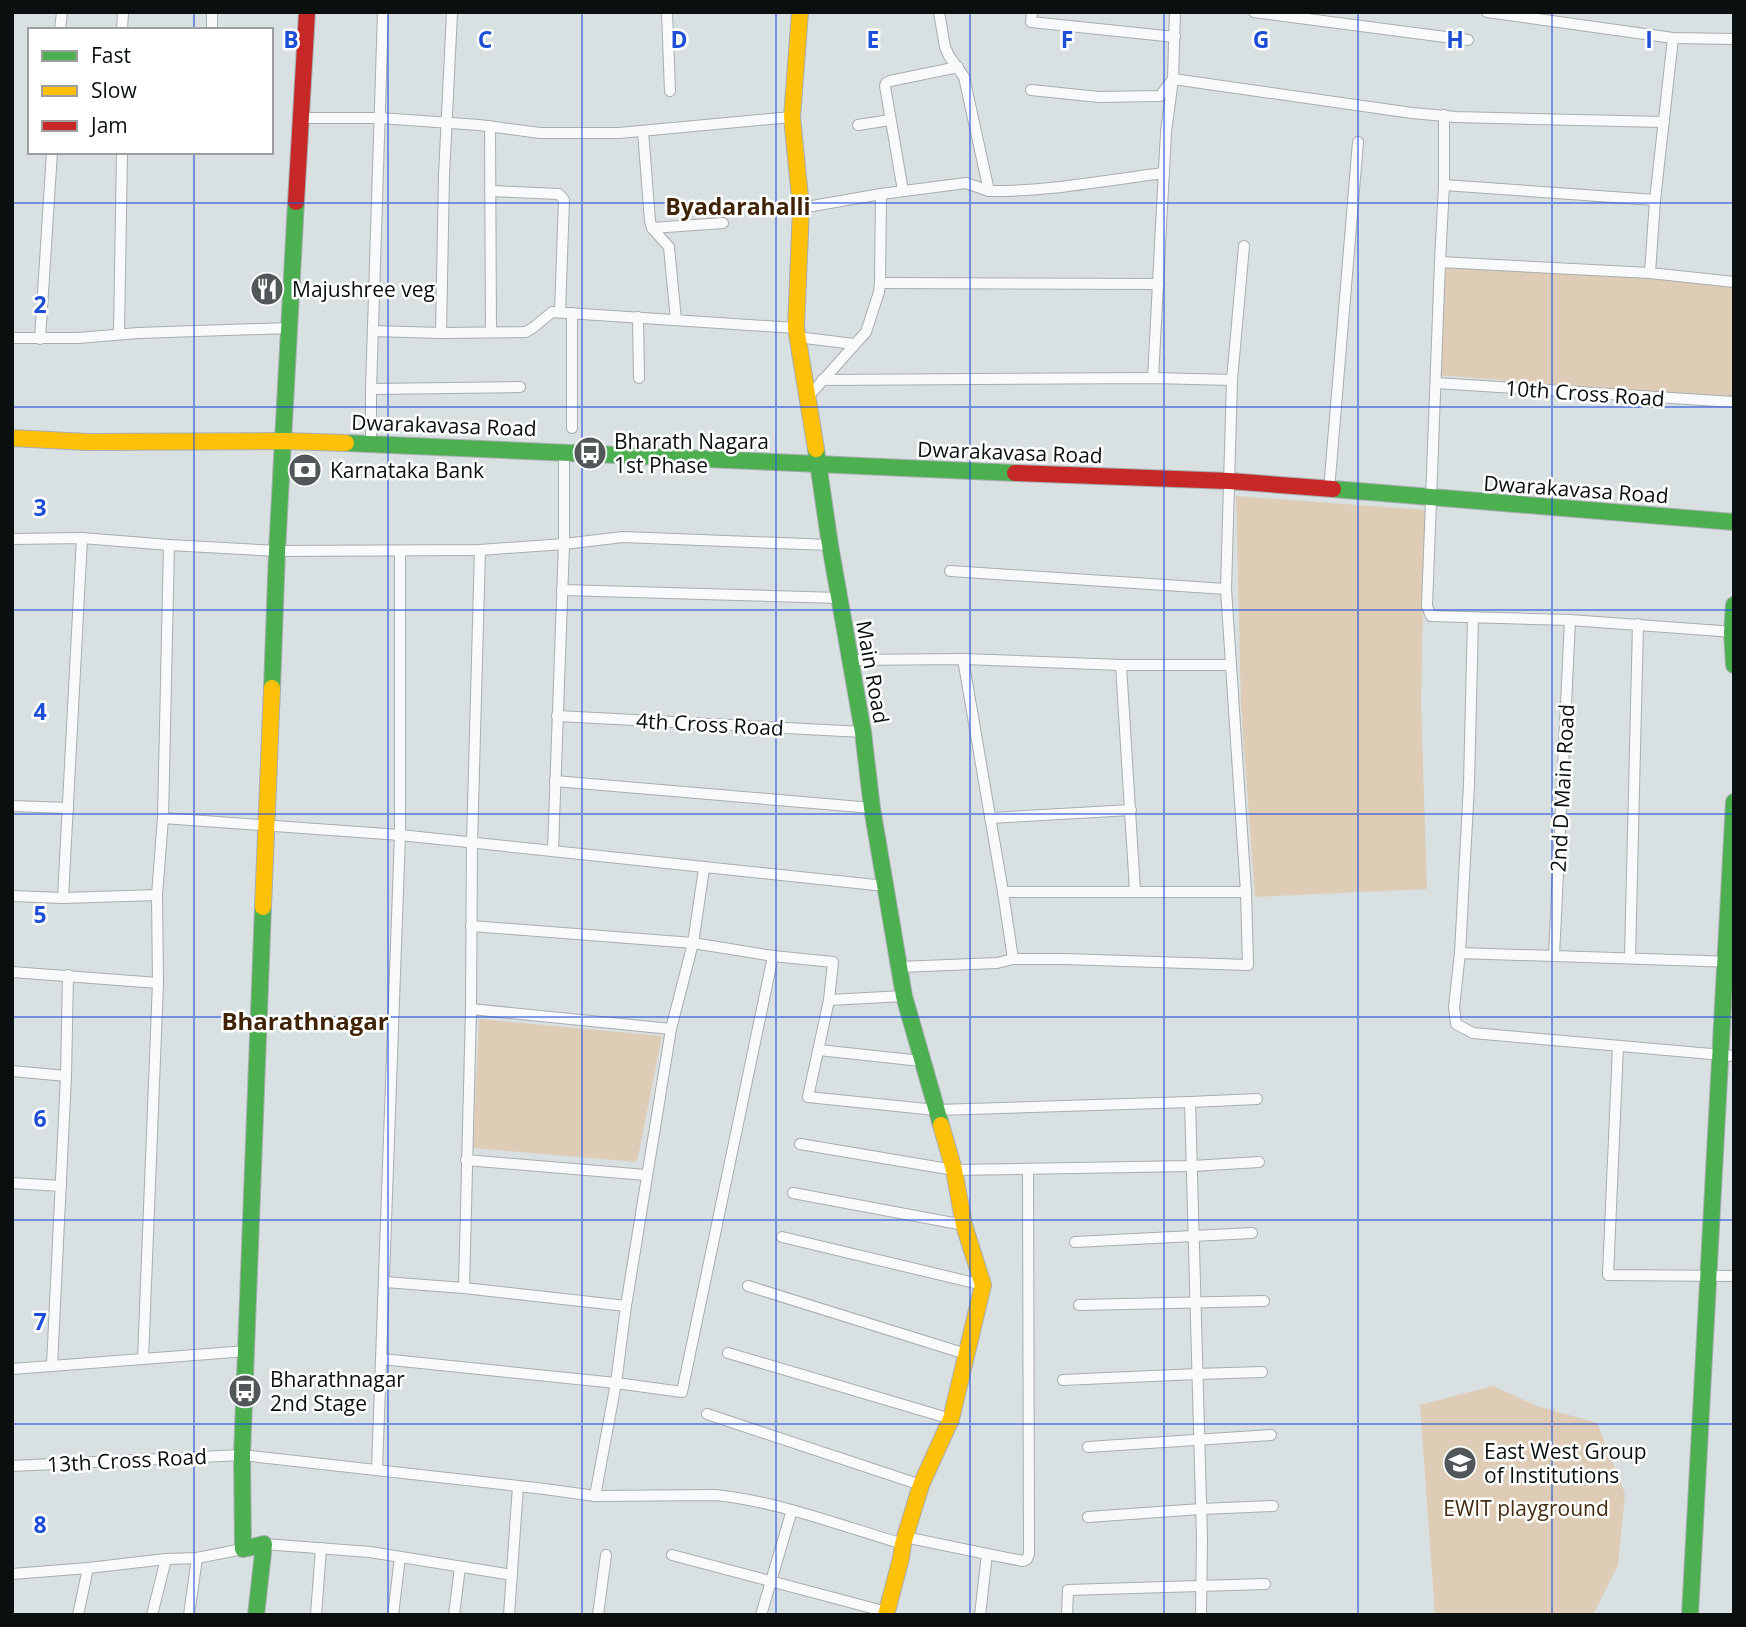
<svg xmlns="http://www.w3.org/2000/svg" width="1746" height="1627" viewBox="0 0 1746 1627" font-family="'Open Sans',sans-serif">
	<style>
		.green { fill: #deccb7 }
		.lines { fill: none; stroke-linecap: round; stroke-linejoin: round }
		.street-casing { stroke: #a8adaf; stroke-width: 12 }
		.fast-casing { stroke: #a8adaf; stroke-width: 18 }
		.slow-casing { stroke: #a8adaf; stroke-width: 18 }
		.jam-casing { stroke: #a8adaf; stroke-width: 18 }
		.street { stroke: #f9fafb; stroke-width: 10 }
		.fast { stroke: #4caf50; stroke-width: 16 }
		.slow { stroke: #ffc107; stroke-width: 16 }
		.jam { stroke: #c62828; stroke-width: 16 }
		.grid { fill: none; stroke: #1d4ed8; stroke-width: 2; stroke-opacity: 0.55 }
		.labels { text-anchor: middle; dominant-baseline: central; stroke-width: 5; stroke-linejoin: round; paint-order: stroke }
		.poi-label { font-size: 21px; fill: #0a0f10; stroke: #fff; text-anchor: start }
		.street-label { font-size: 21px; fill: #0a0f10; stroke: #fff }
		.park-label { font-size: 21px; fill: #452b10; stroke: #fff }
		.neighbourhood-label { font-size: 23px; font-weight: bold; fill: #3f2304; stroke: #fff }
		.quarter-label { font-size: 24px; font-weight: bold; fill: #3f2304; stroke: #fff }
		.grid-label { font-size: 23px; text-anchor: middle; font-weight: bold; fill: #1d4ed8; stroke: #fff; stroke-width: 5; stroke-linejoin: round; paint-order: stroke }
	</style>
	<rect width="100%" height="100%" fill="#d9e0e2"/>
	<g class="green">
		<path d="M1446,257L1734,279V398L1437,375Z"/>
		<path d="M1236,496L1425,510L1421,703L1427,889L1255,897L1241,706Z"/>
		<path d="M479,1019L662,1036L637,1162L473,1148Z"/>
		<path d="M1493,1386L1537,1406L1597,1423L1625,1494L1618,1565L1593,1615H1435L1420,1405Z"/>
	</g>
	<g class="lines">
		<defs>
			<g id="street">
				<path d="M667,12L670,91"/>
				<path d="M1032,12L1031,22L1175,37"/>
				<path d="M1254,12L1468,40"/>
				<path d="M1487,12L1673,38L1734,39"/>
				<path d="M60,30L62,12"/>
				<path d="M122,30L123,12"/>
				<path d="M212,30V12"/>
				<path d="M1031,90L1099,97L1160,96L1173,79L1175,12"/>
				<path d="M302,118H380L479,125L540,133H619L792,117"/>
				<path d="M858,125L890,120"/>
				<path d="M490,126L491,332"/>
				<path d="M643,131L650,221L652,228L669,247L676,320"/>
				<path d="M1444,185L1655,200"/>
				<path d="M490,191L559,194L564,200L560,312"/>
				<path d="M903,191L885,86L886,83L890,81L958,67"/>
				<path d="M989,191C1048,192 1106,180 1164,173"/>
				<path d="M801,208L881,194"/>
				<path d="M652,228L723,223"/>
				<path d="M1440,262L1444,185V115"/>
				<path d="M1650,273L1655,200L1673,38"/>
				<path d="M1734,282L1650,273L1440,262L1427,606L1431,616L1570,620L1734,632"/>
				<path d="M880,283L1159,284"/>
				<path d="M572,313V428"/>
				<path d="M638,317L639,378"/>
				<path d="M373,331L441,333L526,332L534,327L552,312L796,328"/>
				<path d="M441,333L444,175L452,13"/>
				<path d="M119,334L122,152"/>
				<path d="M797,337L854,344"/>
				<path d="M12,338H78L138,333L290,328"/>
				<path d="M40,339L52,152"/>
				<path d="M1153,378L1166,132L1173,79L1412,113L1456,117L1664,122"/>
				<path d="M822,380L1153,378L1232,380"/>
				<path d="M1436,383L1734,402"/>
				<path d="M371,389L520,387"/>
				<path d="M808,397L866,332L879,292L880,283L881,194L966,183L989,191L964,77L949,56L945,47L939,12"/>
				<path d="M371,444V389L383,12"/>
				<path d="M1329,490L1358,142"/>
				<path d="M12,539L82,538L169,545L277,551L480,550L564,544L623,537L830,545"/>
				<path d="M480,550L472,843L471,1009L464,1288L626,1306"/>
				<path d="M950,571L1226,589"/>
				<path d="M562,590L839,598"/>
				<path d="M1473,618L1469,784L1460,953L1454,1007L1456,1024L1473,1033L1734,1056"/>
				<path d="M963,659L1003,892L1013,959"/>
				<path d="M850,660L963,659L1121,665H1231"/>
				<path d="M1121,665L1135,891"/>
				<path d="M557,716L863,732"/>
				<path d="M555,781L872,808"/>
				<path d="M12,806L68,808"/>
				<path d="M163,818L400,835L885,886"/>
				<path d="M990,818L1131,810"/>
				<path d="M553,850L564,544V451"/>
				<path d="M1003,892H1246"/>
				<path d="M12,896L63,898L157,895"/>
				<path d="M63,898L82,538"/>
				<path d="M471,926L693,943L773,956L833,962L829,1000L808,1097L936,1110L1190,1102L1202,1538L1201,1615"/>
				<path d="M1460,953L1734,962"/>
				<path d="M1554,956L1570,620"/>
				<path d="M1630,958L1638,624"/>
				<path d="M899,967L997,963L1013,959H1064L1248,965L1246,892L1226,589L1232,380L1244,246"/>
				<path d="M12,972L158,983"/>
				<path d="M829,1000L904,996"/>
				<path d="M471,1009L671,1029"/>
				<path d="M1618,1047L1608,1275L1734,1276"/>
				<path d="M819,1050L921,1061"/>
				<path d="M12,1071L66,1076"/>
				<path d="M1190,1102L1257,1099"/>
				<path d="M800,1144L954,1170L1192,1166L1259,1162"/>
				<path d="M466,1160L646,1175"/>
				<path d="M12,1183L61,1186"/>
				<path d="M793,1193L964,1225"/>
				<path d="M782,1237L983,1285"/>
				<path d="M1075,1242L1252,1233"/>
				<path d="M385,1282L464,1288"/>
				<path d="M748,1286L966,1354"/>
				<path d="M1079,1305L1264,1301"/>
				<path d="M728,1353L951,1419"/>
				<path d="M143,1359L158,983L157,895L163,818L169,545"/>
				<path d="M382,1359L616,1383L682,1392L773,956"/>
				<path d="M52,1366L66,1076L68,975"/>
				<path d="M12,1369L247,1351"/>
				<path d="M1063,1380L1197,1374L1262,1372"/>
				<path d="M707,1414L921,1485"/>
				<path d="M1088,1447L1271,1435"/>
				<path d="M12,1466L242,1455L545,1489L595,1496L716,1495C780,1502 842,1526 903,1544"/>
				<path d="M377,1470L400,835V551"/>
				<path d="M595,1496L616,1383L626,1306L671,1029L693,943L704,869"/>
				<path d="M1088,1517L1201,1509L1273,1506"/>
				<path d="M905,1537L987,1554L980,1615"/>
				<path d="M264,1544L370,1552L512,1575"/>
				<path d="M987,1554L1023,1561L1027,1559L1029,1554L1028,1169"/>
				<path d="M672,1555L887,1612"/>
				<path d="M12,1574L88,1568L166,1559L197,1558L243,1549"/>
				<path d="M78,1615L88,1568"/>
				<path d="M152,1615L166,1559"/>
				<path d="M189,1615L197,1558"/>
				<path d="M316,1615L321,1548"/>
				<path d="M393,1615L400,1557"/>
				<path d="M454,1615L460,1567"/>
				<path d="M509,1615L518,1486"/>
				<path d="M598,1615L606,1555"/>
				<path d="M761,1615L792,1510"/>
				<path d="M1067,1615L1068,1590L1265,1584"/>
			</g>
			<g id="fast">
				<path d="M346,443C569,451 792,464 1015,473"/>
				<path d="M816,449L830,545L863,732L872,808L904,996L941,1125"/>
				<path d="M1333,489L1734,522"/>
				<path d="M1734,605L1732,632L1734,665"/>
				<path d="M272,688L277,551L296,202"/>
				<path d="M256,1615L264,1544L243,1549L242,1455L263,907"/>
				<path d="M1690,1615L1734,802"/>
			</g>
			<g id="slow">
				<path d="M800,12L792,117L801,208L796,328L816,449"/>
				<path d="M12,438L87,442L284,441L346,443"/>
				<path d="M263,907L272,688"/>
				<path d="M886,1615L901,1558L903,1544L921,1485L951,1419L983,1285L964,1225L954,1170L941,1125"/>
			</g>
			<g id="jam">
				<path d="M296,202L307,12"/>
				<path d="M1015,473L1229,481L1333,489"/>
			</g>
		</defs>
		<use href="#street" class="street-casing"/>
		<use href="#fast" class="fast-casing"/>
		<use href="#slow" class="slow-casing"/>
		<use href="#jam" class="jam-casing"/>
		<use href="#street" class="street"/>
		<use href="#fast" class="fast"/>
		<use href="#slow" class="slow"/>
		<use href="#jam" class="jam"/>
	</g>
	<path class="grid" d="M194,12V30M388,12V1615M582,12V1615M776,12V1615M970,12V1615M1164,12V1615M1358,12V1615M1552,12V1615M194,152V1615M12,203H1734M12,407H1734M12,610H1734M12,814H1734M12,1017H1734M12,1220H1734M12,1424H1734"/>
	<defs>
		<symbol id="restaurant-disc" viewBox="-11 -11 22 22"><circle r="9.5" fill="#52585a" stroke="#fff"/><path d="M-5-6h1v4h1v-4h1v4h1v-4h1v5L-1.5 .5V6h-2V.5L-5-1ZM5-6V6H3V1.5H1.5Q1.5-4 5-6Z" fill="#fff"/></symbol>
		<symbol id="bus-disc" viewBox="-11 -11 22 22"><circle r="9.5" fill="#52585a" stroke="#fff"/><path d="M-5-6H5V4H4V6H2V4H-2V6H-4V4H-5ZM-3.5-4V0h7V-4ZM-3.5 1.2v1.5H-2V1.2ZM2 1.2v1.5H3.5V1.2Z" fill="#fff"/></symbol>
		<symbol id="bank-disc" viewBox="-11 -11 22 22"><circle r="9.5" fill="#52585a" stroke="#fff"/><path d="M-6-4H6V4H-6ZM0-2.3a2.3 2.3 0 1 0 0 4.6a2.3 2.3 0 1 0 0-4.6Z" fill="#fff"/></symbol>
		<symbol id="university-disc" viewBox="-11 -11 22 22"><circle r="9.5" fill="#52585a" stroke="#fff"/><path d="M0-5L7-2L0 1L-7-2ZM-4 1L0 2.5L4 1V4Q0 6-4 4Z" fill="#fff"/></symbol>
	</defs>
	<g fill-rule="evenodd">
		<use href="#restaurant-disc" x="248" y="270" width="38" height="38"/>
		<use href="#bus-disc" x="571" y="434" width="38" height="38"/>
		<use href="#bank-disc" x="286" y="451" width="38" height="38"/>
		<use href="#bus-disc" x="226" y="1372" width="38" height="38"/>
		<use href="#university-disc" x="1441" y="1444" width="38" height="38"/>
	</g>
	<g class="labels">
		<g class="poi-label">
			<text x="292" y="289">Majushree veg</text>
			<text x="614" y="441">Bharath Nagara<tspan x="614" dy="24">1st Phase</tspan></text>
			<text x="330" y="470">Karnataka Bank</text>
			<text x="270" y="1379">Bharathnagar<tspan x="270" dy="24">2nd Stage</tspan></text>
			<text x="1484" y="1451">East West Group<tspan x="1484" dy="24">of Institutions</tspan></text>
		</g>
		<g class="street-label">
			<text transform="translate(1585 393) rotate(4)">10th Cross Road</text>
			<text transform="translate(444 425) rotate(2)">Dwarakavasa Road</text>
			<text transform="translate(1010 452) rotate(2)">Dwarakavasa Road</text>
			<text transform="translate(1576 489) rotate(4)">Dwarakavasa Road</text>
			<text transform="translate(873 672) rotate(80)">Main Road</text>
			<text transform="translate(710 724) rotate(3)">4th Cross Road</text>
			<text transform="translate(1562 788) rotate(-87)">2nd D Main Road</text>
			<text transform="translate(127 1460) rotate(-3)">13th Cross Road</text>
		</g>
		<g class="park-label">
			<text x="1526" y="1508">EWIT playground</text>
		</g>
		<g class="neighbourhood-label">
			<text x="738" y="206">Byadarahalli</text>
		</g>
		<g class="quarter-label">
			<text x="305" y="1020">Bharathnagar</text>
		</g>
	</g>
	<g class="grid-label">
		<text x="291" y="48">B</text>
		<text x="485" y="48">C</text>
		<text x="679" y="48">D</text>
		<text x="873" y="48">E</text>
		<text x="1067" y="48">F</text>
		<text x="1261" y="48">G</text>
		<text x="1455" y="48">H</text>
		<text x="1649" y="48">I</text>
		<text x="40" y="313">2</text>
		<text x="40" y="516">3</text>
		<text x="40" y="720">4</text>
		<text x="40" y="923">5</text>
		<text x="40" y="1127">6</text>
		<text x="40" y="1330">7</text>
		<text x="40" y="1533">8</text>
	</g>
	<rect width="1746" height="1627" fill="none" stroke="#0a0f10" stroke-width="28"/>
	<rect x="28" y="28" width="245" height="126" fill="#ffffff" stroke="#9d9f9f" stroke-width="2"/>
	<rect x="42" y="51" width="35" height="10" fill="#4caf50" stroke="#9d9f9f" stroke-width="2"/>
	<text x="91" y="63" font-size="21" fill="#0a0f10">Fast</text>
	<rect x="42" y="86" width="35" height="10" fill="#ffc107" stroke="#9d9f9f" stroke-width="2"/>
	<text x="91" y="98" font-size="21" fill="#0a0f10">Slow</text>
	<rect x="42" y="121" width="35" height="10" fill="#c62828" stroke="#9d9f9f" stroke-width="2"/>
	<text x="91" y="133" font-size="21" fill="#0a0f10">Jam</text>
</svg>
